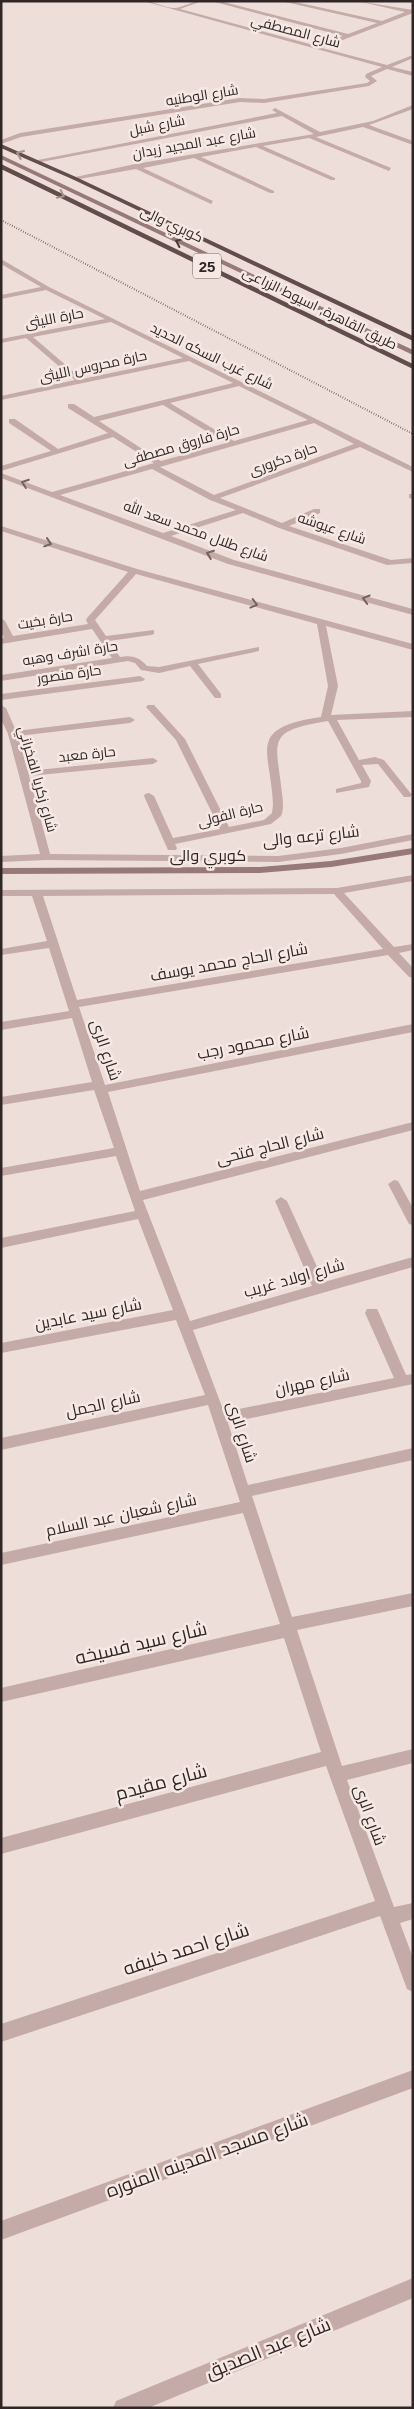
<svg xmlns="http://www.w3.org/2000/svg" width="414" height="2409" viewBox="0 0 414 2409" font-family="Arial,Cairo,sans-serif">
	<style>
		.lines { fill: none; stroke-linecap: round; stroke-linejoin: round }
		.minor { fill: #c4aba7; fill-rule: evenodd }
		.secondary { fill: #977a78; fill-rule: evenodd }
		.trunk { fill: #624c4c; fill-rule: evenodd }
		.rail { stroke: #312626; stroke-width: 2; stroke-dasharray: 0.5 2; stroke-linecap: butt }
		.oneway { stroke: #a59390 }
		.oneway2 { stroke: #4a3b3a }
		.oneway3 { stroke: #736260 }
		.labels { text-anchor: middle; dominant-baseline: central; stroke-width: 5; stroke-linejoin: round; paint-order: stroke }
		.far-street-label { font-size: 14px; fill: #312626; stroke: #f6e9e4 }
		.shield { fill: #f6e9e4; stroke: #6c605f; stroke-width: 1 }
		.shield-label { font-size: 15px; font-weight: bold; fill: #312626 }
		.street-label { font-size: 16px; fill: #312626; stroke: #f6e9e4 }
		.near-street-label { font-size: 19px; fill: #312626; stroke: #f6e9e4 }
	</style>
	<rect width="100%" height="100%" fill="#eeded9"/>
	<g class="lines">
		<g class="minor">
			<path d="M143,1C154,1 164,8 175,8C184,7 192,1 202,1L180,9L317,46L343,36L211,1H220L348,34L377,23L281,1H291L382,21L405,12L357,1L413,10V13L322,48L387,65L413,55V58L392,67L413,72V76L387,69L371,76L377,81L369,86L264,103L240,102L21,137L1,144V140L20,133L240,98L264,99L367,83L370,81L365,77L366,74L382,67Z"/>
			<path d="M413,105V109L369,125L413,141V145L363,127L316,137L391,168L389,171L309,138L263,146L335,178V180H331L256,147L201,157L274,191V193H270L194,158L143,168L213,201L211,204L136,169L74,180L71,178L135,164L314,134L282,116L36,163L33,161L277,113L272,110L275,108L320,132L373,121Z"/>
			<path d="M1,259L49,287L413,467V472L360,447L220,498L282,523L314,509H320V513L289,526L391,560L413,558V563L387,565L279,528L243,513L171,536L234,560L413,609V615L228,564L1,478V473L52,492L154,463L113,437L1,471V466L51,451L9,423V419H15L58,449L108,433L68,408V404H74L94,417L233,383L189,361L1,400V396L75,380L26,338L1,343V339L105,319L46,290L1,299V295L41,287L1,264ZM111,322L183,358L82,379L33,337ZM239,386L308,420L234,441L170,403ZM163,405L226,443L161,461L99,421ZM314,423L354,444L214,495L160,467ZM152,469L210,500L236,510L163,533L60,495Z"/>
			<path d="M409,494H413V499L409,498Z"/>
			<path d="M1,526L137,569L413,644V650L326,626L338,686L331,715L413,711V717L337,720L359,760L375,757L384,760L412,795L410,797H404L378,764L362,765L371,781L369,787L336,793V789L361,783V781L328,721C265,731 276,740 282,793C283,801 284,809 281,816L271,824L175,844L177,848L176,850H168L144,796L145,794L149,793L154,796L173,838L220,829L176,740L146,707L148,705H154L185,739L229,827L264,820L272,813L273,805C271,750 245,728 321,717L328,686L317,624L136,574L95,620L106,636L154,630V634L151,635L109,641L120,657C132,655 139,657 147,666L159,667L259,647V651L198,664L221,694V698H215L190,666L159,673L141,670L135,663L128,661L1,681V675L112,658L92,629L1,644V638H4L1,631V618L5,621L13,636L88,624L86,620L87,618L128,572L1,531Z"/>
			<path d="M140,676L145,679L143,681L1,700V694Z"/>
			<path d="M1,705L6,708L16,731L130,717L135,720L130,723L18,736L28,771L153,758L158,761L153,764L29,776L50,854L278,856L341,848L413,834V840L341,854L278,862L46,860L1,862V856L40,854L8,734L1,719Z"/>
			<path d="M413,875V881L344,893L394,947L413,944V950L399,953L413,968V978L409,977L388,955L79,1007L105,1085L413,1024V1032L108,1092L140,1191L413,1122V1130L143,1200L190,1321L312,1286L275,1201L281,1197L287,1201L324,1282L413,1257V1267L193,1330L224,1412L394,1378L365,1313L367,1309H377L379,1313L406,1375L413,1374V1384L228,1423L248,1485L413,1448V1460L252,1496L292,1617L413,1593V1606L297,1630L342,1766L413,1749V1763L347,1780L394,1907L413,1903V1919L400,1923L413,1958V1992L407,1989L380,1916L1,2042V2024L375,1901L326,1766L1,1854V1838L321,1752L284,1638L1,1702V1688L280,1624L243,1513L1,1565V1553L240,1502L208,1405L1,1450V1438L205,1395L176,1320L1,1353V1343L173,1310L138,1219L1,1248V1238L135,1211L116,1156L1,1176V1168L114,1148L94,1090L1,1105V1097L92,1082L72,1018L1,1030V1022L69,1011L49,948L1,955V949L47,941L32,896H1V890L337,888ZM334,894L383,949L77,1000L43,896Z"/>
			<path d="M394,1180L398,1181L413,1208V1225L409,1224L388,1184Z"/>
			<path d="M413,2070V2088L1,2240V2221Z"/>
			<path d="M413,2278V2298L148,2408H113L116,2401Z"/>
		</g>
		<g class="secondary">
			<path d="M1,155L413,350V355L1,159Z"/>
			<path d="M413,848V854L331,867L260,873L1,874V868L260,867L331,861Z"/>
		</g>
		<g class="trunk">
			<path d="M1,144L76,177L413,336V341L72,179L1,148Z"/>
			<path d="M1,164L413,364V369L1,169Z"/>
		</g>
		<path class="rail" d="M1,220L413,434"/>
	</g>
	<defs><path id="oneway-chevron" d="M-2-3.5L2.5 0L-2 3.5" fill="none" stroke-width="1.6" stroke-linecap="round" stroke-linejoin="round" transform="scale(1.25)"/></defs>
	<g class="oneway">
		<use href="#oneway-chevron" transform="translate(20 154) rotate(-157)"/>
		<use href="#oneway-chevron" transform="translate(61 195) rotate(26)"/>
	</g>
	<use class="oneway2" href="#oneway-chevron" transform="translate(179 242) rotate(-155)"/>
	<g class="oneway3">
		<use href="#oneway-chevron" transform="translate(25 483) rotate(-160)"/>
		<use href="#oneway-chevron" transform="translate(48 543) rotate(18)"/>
		<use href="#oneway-chevron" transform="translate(210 554) rotate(-159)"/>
		<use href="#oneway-chevron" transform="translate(366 599) rotate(-164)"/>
		<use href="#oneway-chevron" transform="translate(254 604) rotate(15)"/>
	</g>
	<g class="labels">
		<g class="far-street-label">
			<text transform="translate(296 31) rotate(15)">شارع المصطفي</text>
			<text transform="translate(202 95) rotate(-9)">شارع الوطنيه</text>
			<text transform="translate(157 125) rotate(-11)">شارع شبل</text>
			<text transform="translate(194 143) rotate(-10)">شارع عبد المجيد زيدان</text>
			<text transform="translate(172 224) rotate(25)">كوبري والى</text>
			<text transform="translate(320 308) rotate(26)">طريق القاهرة, اسيوط الزراعى</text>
			<text transform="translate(54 318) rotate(-11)">حارة الليثى</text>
			<text transform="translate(212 356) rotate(26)">شارع غرب السكه الحديد</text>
			<text transform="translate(93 366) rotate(-12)">حارة محروس الليثى</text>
			<text transform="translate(181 445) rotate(-16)">حارة فاروق مصطفى</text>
			<text transform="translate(283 459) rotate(-20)">حارة دكرورى</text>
			<text transform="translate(332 528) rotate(19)">شارع عيوشه</text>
			<text transform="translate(196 531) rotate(20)">شارع طلال محمد سعد الله</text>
			<text transform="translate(45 620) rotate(-9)">حارة بخيت</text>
			<text transform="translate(70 653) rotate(-9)">حارة اشرف وهبه</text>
			<text transform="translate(69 674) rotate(-8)">حارة منصور</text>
			<text transform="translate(87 754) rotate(-6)">حارة معبد</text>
			<text transform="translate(38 779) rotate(74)">شارع زكريا الفخراني</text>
			<text transform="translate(230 814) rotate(-14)">حارة الفولى</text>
		</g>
		<rect class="shield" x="193" y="253.5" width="28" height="25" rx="4"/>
		<g class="shield-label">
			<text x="207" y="266">25</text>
		</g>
		<g class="street-label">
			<text transform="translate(311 836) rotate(-6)">شارع ترعه والى</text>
			<text x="208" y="855">كوبري والى</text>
			<text transform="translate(229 962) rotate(-10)">شارع الحاج محمد يوسف</text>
			<text transform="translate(253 1043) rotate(-11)">شارع محمود رجب</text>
			<text transform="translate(106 1050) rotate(71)">شارع الرى</text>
			<text transform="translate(270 1146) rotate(-14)">شارع الحاج فتحى</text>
			<text transform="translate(294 1278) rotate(-16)">شارع اولاد غريب</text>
			<text transform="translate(88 1314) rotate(-11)">شارع سيد عابدين</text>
			<text transform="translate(312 1382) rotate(-12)">شارع مهران</text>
			<text transform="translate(103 1404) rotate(-12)">شارع الجمل</text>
			<text transform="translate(242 1432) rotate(72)">شارع الرى</text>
			<text transform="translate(121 1515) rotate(-12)">شارع شعبان عبد السلام</text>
			<text transform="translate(370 1815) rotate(70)">شارع الرى</text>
		</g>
		<g class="near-street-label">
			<text transform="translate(141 1643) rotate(-13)">شارع سيد فسيخه</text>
			<text transform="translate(161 1782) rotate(-15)">شارع مقيدم</text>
			<text transform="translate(186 1949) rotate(-18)">شارع احمد خليفه</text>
			<text transform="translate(207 2155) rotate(-20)">شارع مسجد المدينه المنوره</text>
			<text transform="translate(268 2348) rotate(-22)">شارع عبد الصديق</text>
		</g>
	</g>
	<rect width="414" height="2409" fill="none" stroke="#312626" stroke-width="5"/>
</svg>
